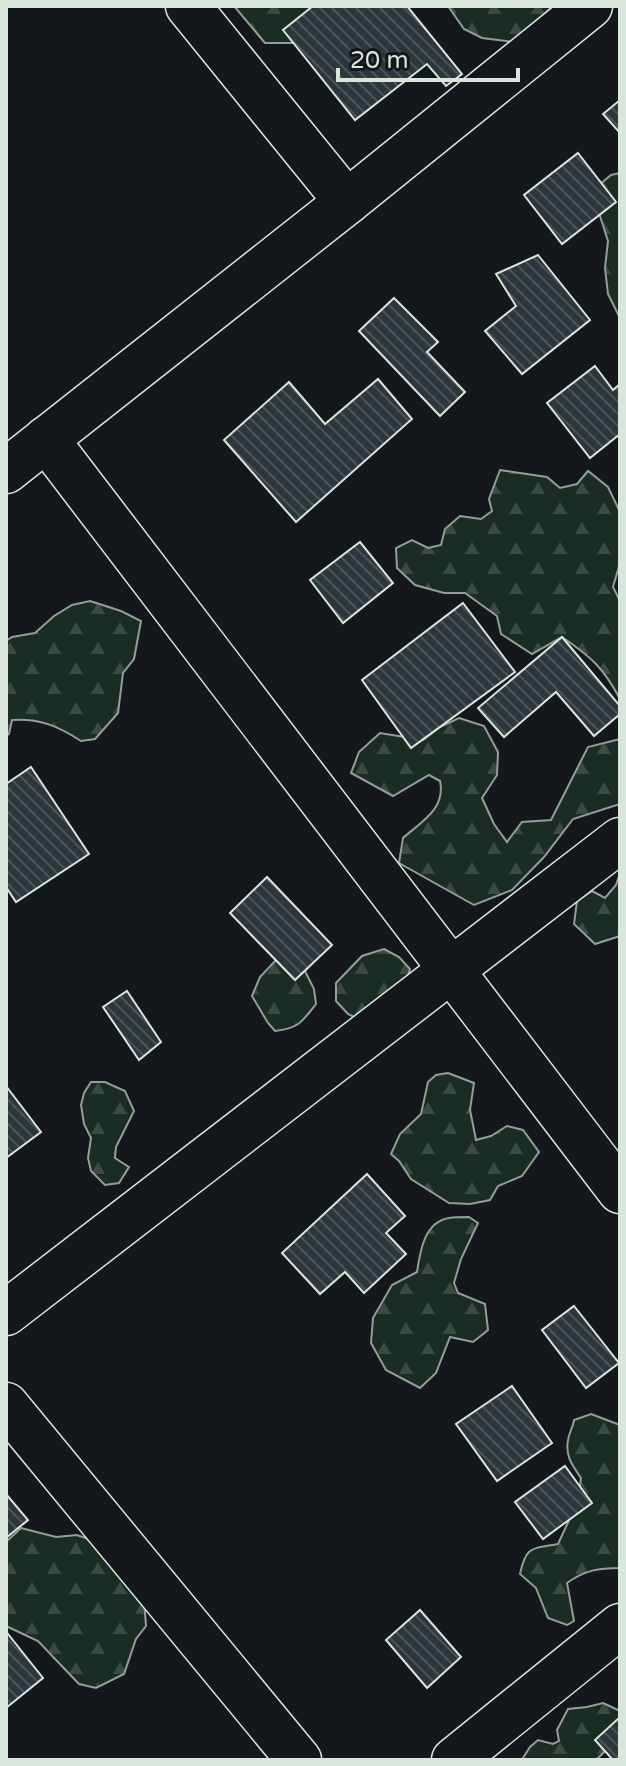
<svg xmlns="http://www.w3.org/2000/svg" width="626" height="1766" viewBox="0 0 626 1766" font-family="'Varela Round',sans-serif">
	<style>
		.forest { fill: url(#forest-firs); stroke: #939e99; stroke-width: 2 }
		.building { fill: url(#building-back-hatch); stroke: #d8e6dc; stroke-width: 2 }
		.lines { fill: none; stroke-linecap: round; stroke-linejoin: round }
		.street-casing { stroke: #d8e6dc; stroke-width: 47 }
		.street { stroke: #14181c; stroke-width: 44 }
	</style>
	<defs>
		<pattern id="forest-firs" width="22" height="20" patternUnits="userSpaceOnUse" patternTransform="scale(2)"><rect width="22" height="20" fill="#1a2d24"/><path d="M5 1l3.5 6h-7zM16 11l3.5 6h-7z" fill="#3b4b43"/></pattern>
		<pattern id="building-back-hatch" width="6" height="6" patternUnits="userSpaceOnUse" patternTransform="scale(2)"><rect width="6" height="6" fill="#2c363c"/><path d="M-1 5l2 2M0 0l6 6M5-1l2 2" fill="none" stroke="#4a5358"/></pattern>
	</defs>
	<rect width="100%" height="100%" fill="#14181c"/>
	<g class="forest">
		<path d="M234,6H329L299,43H265Z"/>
		<path d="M448,6H552V7L513,42L482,38L464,29Z"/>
		<path d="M620,173V318L608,294L605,268L608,241L592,191L611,175Z"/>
		<path d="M500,470L547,477L560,488L577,484L588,471L608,487L620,512V563L613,587L620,601V699C603,667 591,657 562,637L532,654L501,634L497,616L465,593H444L415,585L397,568L396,548L412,540L428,548L441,545L445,529L460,516L481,519L492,511L489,499Z"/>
		<path d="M90,601L121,611L141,621L134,659L123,673L118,713L95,739L81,741C58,726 39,718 12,720L9,734L6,736V641L12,637L35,633L54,616L72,605Z"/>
		<path d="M459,718L484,726L498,752L497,775L482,798L494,824L507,842L522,822L551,820L588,747L620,739V804L573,819L544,857L512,890L474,905L399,863L403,838C421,822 446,809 440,781L429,775L393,796L351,773L359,752L380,733L423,740L440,727Z"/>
		<path d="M620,873V936L595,944L574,924L577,901L592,891L605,898L616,885Z"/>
		<path d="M384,949L399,957L410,969L405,986L356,1018L348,1014L336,1001V983L362,956Z"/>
		<path d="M276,960L289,967L305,971L314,989L316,1004C302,1022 299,1028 275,1031L268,1023L252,996L260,977Z"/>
		<path d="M448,1073L474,1083L470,1110L476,1140L491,1136L507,1126L523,1130L539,1152L522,1176L498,1186L490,1200L470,1204L449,1203L411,1179L399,1161L391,1154L400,1134L421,1114L428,1082L436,1075Z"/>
		<path d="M91,1082H105L125,1091L134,1111L116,1147L115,1158L129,1167L119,1183L105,1185L91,1171L88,1158L91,1138L84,1124L81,1105L84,1093Z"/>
		<path d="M469,1217L478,1223L461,1259L454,1283L458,1293L485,1304L488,1330L473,1342L450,1337L436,1373L420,1388L386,1370L371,1343L373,1318L392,1285L417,1272C420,1252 424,1222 449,1218C455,1217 462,1217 469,1217Z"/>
		<path d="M591,1414L620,1425V1568C599,1568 585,1570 567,1583L574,1621L567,1625L548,1618L536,1588L520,1574C526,1546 531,1549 558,1544L578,1501L581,1478C572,1465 565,1456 568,1440C569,1433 573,1427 574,1420Z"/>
		<path d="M21,1528L56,1537L77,1535L91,1540L144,1600L146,1626L136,1639L124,1674L96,1688L79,1684L38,1641L6,1626V1542Z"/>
		<path d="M603,1703L620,1711C620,1740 615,1741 596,1760H524L523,1758L530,1747L538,1740L553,1744L559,1741L557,1730L568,1709L587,1707Z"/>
	</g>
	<g class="building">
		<path d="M313,6H407L462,74L446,86L427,64L355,120L283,30Z"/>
		<path d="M620,100V133L603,114Z"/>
		<path d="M578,153L616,202L562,244L524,195Z"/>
		<path d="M538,255L590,320L522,374L485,331L516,306L496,274Z"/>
		<path d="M394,298L438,342L427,352L465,392L440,416L359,331Z"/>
		<path d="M595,366L613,390L620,384V434L590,458L547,403Z"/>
		<path d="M378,379L412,419L296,522L224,440L289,382L325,424Z"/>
		<path d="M360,542L393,583L343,623L310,580Z"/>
		<path d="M463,603L515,672L411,748L362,680Z"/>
		<path d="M562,637L620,706V714L594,736L556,692L504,737L478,708Z"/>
		<path d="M31,767L89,854L16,902L6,887V784Z"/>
		<path d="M267,877L332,945L295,980L230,913Z"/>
		<path d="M127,991L161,1042L139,1060L103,1007Z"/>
		<path d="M6,1086L41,1132L6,1158Z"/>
		<path d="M367,1174L405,1216L386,1233L406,1254L364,1293L345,1272L320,1294L282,1253Z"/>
		<path d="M574,1306L619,1363L586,1388L542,1330Z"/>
		<path d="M512,1386L552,1443L497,1481L456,1424Z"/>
		<path d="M565,1466L592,1503L543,1539L515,1502Z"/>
		<path d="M6,1494L28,1520L6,1538Z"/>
		<path d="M420,1610L461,1657L427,1688L386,1640Z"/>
		<path d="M8,1634L43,1678L6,1708V1636Z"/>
		<path d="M620,1717V1760H613L595,1740Z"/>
	</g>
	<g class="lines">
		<defs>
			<g id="street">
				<path d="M188,6L347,202"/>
				<path d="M46,439L620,1191"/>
				<path d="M6,471L347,202L590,6"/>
				<path d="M6,1313L620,840"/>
				<path d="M6,1405L299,1760"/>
				<path d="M454,1760L620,1626"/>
			</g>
		</defs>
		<use href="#street" class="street-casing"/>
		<use href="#street" class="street"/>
	</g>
	<rect width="626" height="1766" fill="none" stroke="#d8e6dc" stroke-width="16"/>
	<path d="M338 68v12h180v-12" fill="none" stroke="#d8e6dc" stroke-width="4"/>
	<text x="350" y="68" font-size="24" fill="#d8e6dc" stroke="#14181c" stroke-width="6" paint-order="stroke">20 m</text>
</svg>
